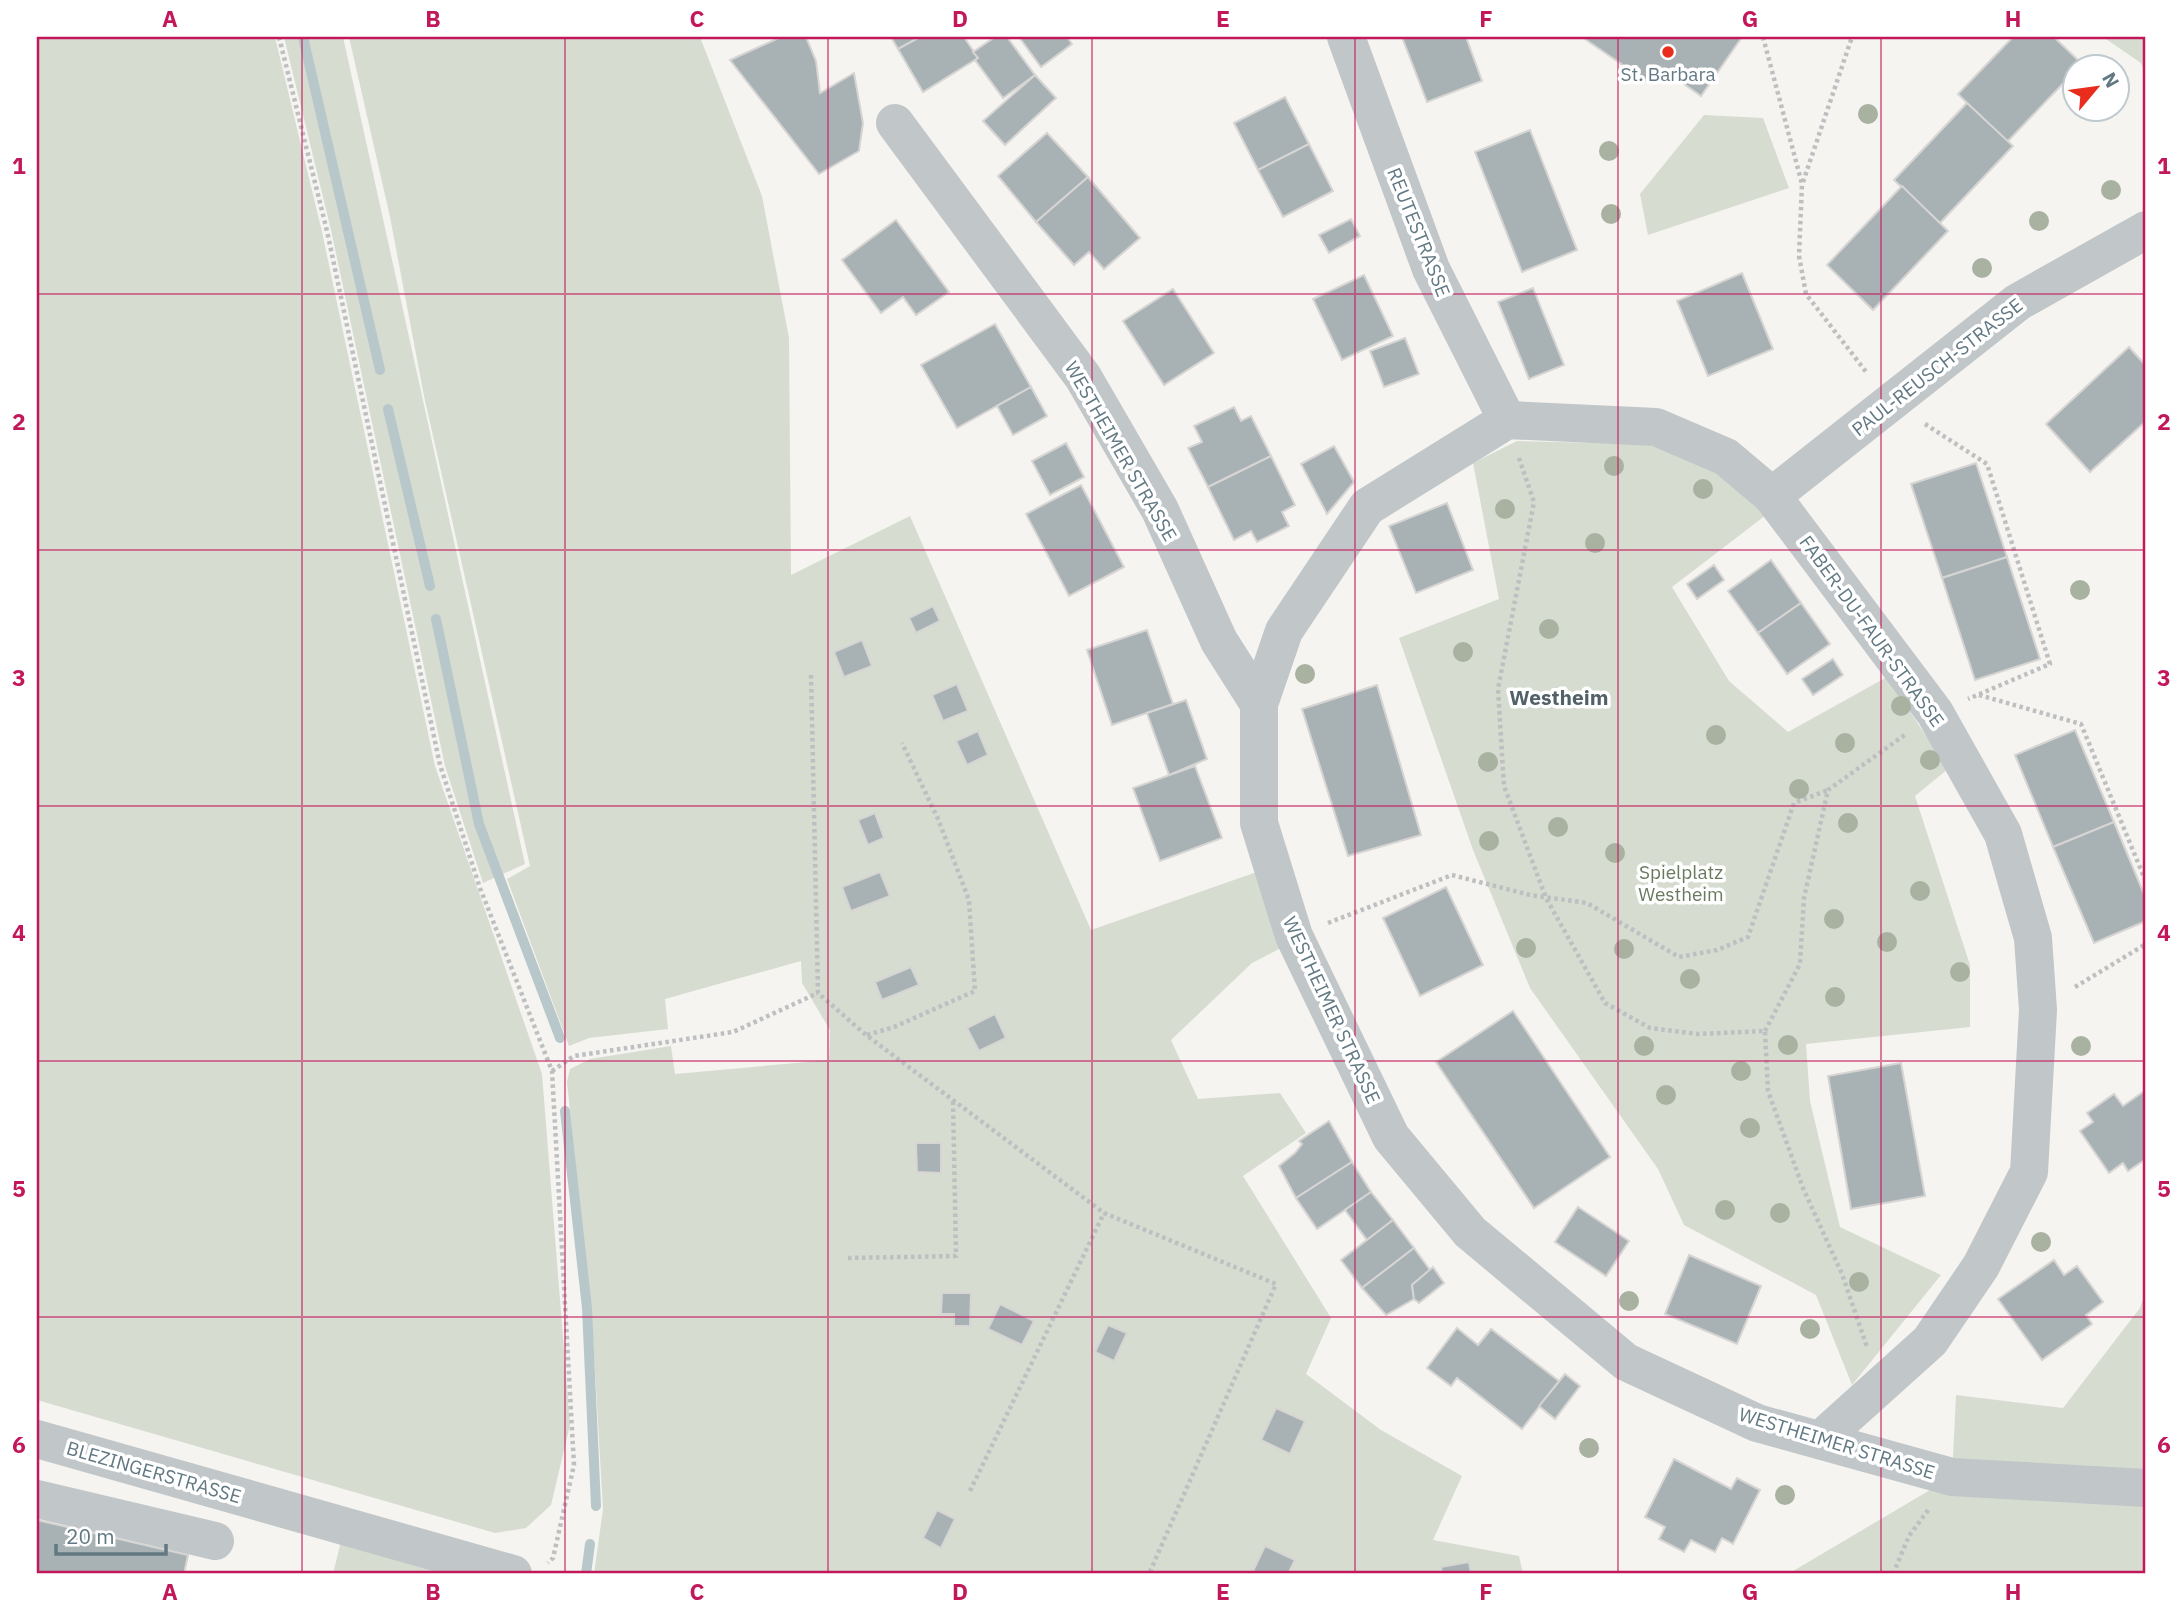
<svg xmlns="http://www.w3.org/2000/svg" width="2183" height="1611" viewBox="0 0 2183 1611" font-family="'IBM Plex Sans',sans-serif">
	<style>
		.green { fill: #d7dcd1 }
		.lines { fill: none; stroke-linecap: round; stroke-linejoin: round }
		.stream { stroke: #b8c7c9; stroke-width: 10 }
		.building { fill: #a8b2b5; stroke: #d6d5d3; stroke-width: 2 }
		.path { stroke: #bdbfc1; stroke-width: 4.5; stroke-dasharray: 3.5 3.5; stroke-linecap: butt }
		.minor { stroke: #c1c6c8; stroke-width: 38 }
		.tree { fill: #a9b1a1 }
		.grid { fill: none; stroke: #c2185b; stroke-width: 2; stroke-opacity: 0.55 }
		.poi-dot { fill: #e92c1c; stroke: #fff; stroke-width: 2.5 }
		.labels { text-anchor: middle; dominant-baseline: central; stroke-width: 7; stroke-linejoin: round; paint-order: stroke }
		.poi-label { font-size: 19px; fill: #627983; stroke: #fff }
		.street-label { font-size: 19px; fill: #627983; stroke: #fff }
		.park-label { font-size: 19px; fill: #6a7a61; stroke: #fff }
		.neighbourhood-label { font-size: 21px; font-weight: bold; fill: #516167; stroke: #fff }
		.neatline { fill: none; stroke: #c2185b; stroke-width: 2.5 }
		.grid-label { font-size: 23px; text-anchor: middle; font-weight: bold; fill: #c2185b }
	</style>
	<rect width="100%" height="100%" fill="#f5f4f0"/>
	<g class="green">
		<path d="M37,37H275L322,232L435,766L542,1074L570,1425L551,1505L526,1528L495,1533L37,1400Z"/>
		<path d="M284,37H343L525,864L483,883L445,766L331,230Z"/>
		<path d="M349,37H700L762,196L789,338L791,575L910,516L1091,930L1271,867L1285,946L1252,963L1171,1040L1198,1099L1280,1093L1306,1133L1243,1176L1331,1318L1306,1374L1381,1430L1462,1476L1433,1540L1519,1556L1523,1574H594L603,1509L592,1320L567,1082L570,1069L590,1059L671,1046L675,1074L829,1060L830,1030L802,983L801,961L665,999L668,1029L589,1038L569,1046L507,879L530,866L424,396L390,217Z"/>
		<path d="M2103,37H2146V78L2141,63Z"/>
		<path d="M1704,115L1763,118L1789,188L1648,235L1640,194Z"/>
		<path d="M1517,441L1647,444L1717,471L1766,515L1672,587L1729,681L1788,732L1887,677L1948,769L1915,796L1970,965V1027L1806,1044L1810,1101L1840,1227L1941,1275L1852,1385L1816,1295L1684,1225L1658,1169L1530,988L1473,850L1399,638L1499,599L1473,463Z"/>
		<path d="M2146,1291V1574H1788L1952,1477L1956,1395L2063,1408L2140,1308Z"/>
		<path d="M341,1541L449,1574H333Z"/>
	</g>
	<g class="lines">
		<g class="stream">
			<path d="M303,37L380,370"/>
			<path d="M388,409L430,586"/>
			<path d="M436,619L479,824L560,1038"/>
			<path d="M565,1111L587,1308L596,1506"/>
			<path d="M586,1574L590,1544"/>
		</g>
	</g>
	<g class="building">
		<path d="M781,37H806L816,61L820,93L854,73L863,123L859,151L819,174L730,60Z"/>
		<path d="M891,37H920L898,49Z"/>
		<path d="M920,37H964L978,58L923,92L898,49Z"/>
		<path d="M995,37H1007L1035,75L1003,98L975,60L978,58L973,52Z"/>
		<path d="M1019,37H1067L1072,44L1041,67Z"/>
		<path d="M1402,37H1466L1482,81L1427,102Z"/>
		<path d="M1582,37H1742L1701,96L1660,67L1649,83Z"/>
		<path d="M2013,37H2054L2082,64L2074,66V72L2007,142L1958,94Z"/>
		<path d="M1035,75L1056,98L1005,145L983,121Z"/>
		<path d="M1285,97L1309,144L1258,170L1234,123Z"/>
		<path d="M1967,103L2013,146L1940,223L1894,180Z"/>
		<path d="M1530,130L1577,250L1522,272L1475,152Z"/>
		<path d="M1047,133L1088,177L1036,222L998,176Z"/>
		<path d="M1309,144L1333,191L1283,217L1258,170Z"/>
		<path d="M1088,177L1140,238L1104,269L1089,252L1074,265L1036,222Z"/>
		<path d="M1902,186L1948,231L1873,310L1827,265Z"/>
		<path d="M1351,219L1360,236L1329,253L1319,235Z"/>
		<path d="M896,220L949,292L916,315L903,297L881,313L842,260Z"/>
		<path d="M1742,273L1773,349L1708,376L1677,301Z"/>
		<path d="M1364,275L1393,336L1342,360L1313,299Z"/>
		<path d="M1533,288L1564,365L1529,379L1498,302Z"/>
		<path d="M1173,289L1214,353L1164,385L1123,321Z"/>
		<path d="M995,324L1031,387L957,428L921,365Z"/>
		<path d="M1405,338L1419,374L1384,387L1370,351Z"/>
		<path d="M2129,347L2146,366V421L2090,472L2046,424Z"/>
		<path d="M1031,387L1047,416L1013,435L997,406Z"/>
		<path d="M1234,407L1241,421L1251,416L1271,456L1208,487L1188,448L1202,442L1194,426Z"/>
		<path d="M1066,443L1084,477L1050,495L1032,461Z"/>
		<path d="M1334,446L1354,482L1327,514L1301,464Z"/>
		<path d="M1271,456L1295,505L1282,512L1289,526L1257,542L1251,531L1234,540L1208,487Z"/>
		<path d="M1976,463L2007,557L1942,578L1911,484Z"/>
		<path d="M1081,485L1124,567L1069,596L1026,514Z"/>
		<path d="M1447,503L1473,570L1416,593L1389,526Z"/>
		<path d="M2007,557L2040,659L1975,680L1942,578Z"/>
		<path d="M1771,560L1801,603L1758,633L1728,591Z"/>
		<path d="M1714,565L1724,580L1697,599L1687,584Z"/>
		<path d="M1801,603L1830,644L1787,674L1758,633Z"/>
		<path d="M933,606L940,621L916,633L909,618Z"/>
		<path d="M1147,630L1173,704L1112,725L1087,650Z"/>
		<path d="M862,640L872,666L844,677L834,652Z"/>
		<path d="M1833,659L1843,675L1813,695L1802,679Z"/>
		<path d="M957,684L968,711L943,721L932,695Z"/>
		<path d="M1377,685L1421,835L1348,856L1302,709Z"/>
		<path d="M1186,700L1207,759L1169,775L1147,713Z"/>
		<path d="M2075,730L2114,822L2053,847L2015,755Z"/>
		<path d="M978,731L988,755L967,765L956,741Z"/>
		<path d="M1195,766L1222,838L1160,861L1133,788Z"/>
		<path d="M875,813L884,838L868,845L858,820Z"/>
		<path d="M2114,822L2146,899V921L2094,943L2053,847Z"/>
		<path d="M880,872L890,896L851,911L842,887Z"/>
		<path d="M1446,887L1483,965L1420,996L1383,918Z"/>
		<path d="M911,967L919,985L882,1000L875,982Z"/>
		<path d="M1513,1011L1610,1157L1534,1208L1436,1062Z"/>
		<path d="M995,1014L1006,1038L979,1051L967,1028Z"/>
		<path d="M1901,1063L1925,1196L1851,1209L1828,1076Z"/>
		<path d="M2146,1090V1159L2128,1171L2123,1163L2109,1173L2080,1131L2093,1122L2087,1113L2114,1094L2123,1106Z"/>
		<path d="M1329,1121L1352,1162L1296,1198L1279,1166L1295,1153L1302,1144L1299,1141Z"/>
		<path d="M916,1143H941V1173L917,1172Z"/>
		<path d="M1352,1162L1371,1192L1317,1229L1296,1198Z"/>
		<path d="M1371,1192L1393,1220L1367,1240L1345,1210Z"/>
		<path d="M1578,1207L1629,1241L1606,1276L1555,1242Z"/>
		<path d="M1393,1220L1414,1248L1362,1288L1341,1260Z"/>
		<path d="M1414,1248L1430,1270L1412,1285L1414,1299L1386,1315L1362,1288Z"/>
		<path d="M1689,1255L1761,1286L1737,1344L1665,1314Z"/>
		<path d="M2054,1260L2064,1275L2077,1266L2103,1302L2086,1315L2092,1324L2042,1360L1998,1299Z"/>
		<path d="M1433,1267L1444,1283L1419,1303L1414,1299L1412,1285Z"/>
		<path d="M942,1293H971L970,1326H954V1314H941Z"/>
		<path d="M1000,1304L1034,1321L1022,1345L988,1329Z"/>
		<path d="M1108,1325L1127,1333L1114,1361L1095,1352Z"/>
		<path d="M1457,1328L1478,1345L1491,1329L1559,1381L1522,1429L1457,1378L1451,1386L1427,1368Z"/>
		<path d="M1565,1374L1580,1386L1555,1419L1539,1406Z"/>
		<path d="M1276,1408L1305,1421L1290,1454L1261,1440Z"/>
		<path d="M1674,1459L1731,1489L1737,1478L1760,1490L1733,1544L1722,1538L1715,1552L1691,1540L1684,1552L1659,1539L1665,1527L1645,1517Z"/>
		<path d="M937,1510L955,1519L941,1548L923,1538Z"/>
		<path d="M37,1520L188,1555L184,1574H37Z"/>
		<path d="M1265,1546L1295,1560L1288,1574H1261L1253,1571Z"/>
		<path d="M1469,1562L1471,1574H1442L1441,1567Z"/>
	</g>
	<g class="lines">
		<g class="path">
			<path d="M279,37L327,231L440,765L480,888L552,1071L574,1465L553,1558L548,1563"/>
			<path d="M1763,37L1802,184L1799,256L1806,294L1867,373"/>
			<path d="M1803,182L1852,37"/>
			<path d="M1925,424L1987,464L2050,664L1968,699"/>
			<path d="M1519,458L1534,502L1498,689L1504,786L1546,898L1605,1003L1650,1028L1698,1034L1765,1031L1768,1091L1803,1188L1842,1274L1867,1347"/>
			<path d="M811,675L818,993L866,1035L1104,1213L1276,1284L1149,1574"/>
			<path d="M1979,695L2081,724L2146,882"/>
			<path d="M1328,923L1452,875L1530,895L1587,903L1679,957L1717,950L1748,937L1794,803L1828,790"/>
			<path d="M2075,987L2146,944"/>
			<path d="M1765,1031L1800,964L1804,898L1828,790L1906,734"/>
			<path d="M867,1035L894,1027L975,991L969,900L938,819L902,743"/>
			<path d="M552,1071L574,1056L733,1032L818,993"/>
			<path d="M848,1258L956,1256L953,1100"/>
			<path d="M970,1491L1104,1213"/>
			<path d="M1893,1574L1909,1536L1929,1509"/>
		</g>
		<g class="minor">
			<path d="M1346,37L1431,269L1507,420"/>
			<path d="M895,123L1083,377L1160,510L1219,641L1259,704V823L1294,936L1391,1137L1470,1232L1626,1362L1757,1423L1952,1477L2146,1488"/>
			<path d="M1772,496L2018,302L2146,230"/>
			<path d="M1259,704L1284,631L1367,507L1507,420L1656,427L1726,457L1772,496L1935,713L2003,834L2033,938L2038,1010L2029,1172L1981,1266L1930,1341L1820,1440"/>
			<path d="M37,1439L513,1574"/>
			<path d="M37,1499L215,1541"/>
		</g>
	</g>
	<g class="tree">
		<circle cx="1868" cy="114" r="10"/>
		<circle cx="1609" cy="151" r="10"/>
		<circle cx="2111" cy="190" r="10"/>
		<circle cx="1611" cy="214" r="10"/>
		<circle cx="2039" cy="221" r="10"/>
		<circle cx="1982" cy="268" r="10"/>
		<circle cx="1614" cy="466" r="10"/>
		<circle cx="1703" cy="489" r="10"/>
		<circle cx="1505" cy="509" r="10"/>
		<circle cx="1595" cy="543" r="10"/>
		<circle cx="2080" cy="590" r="10"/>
		<circle cx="1549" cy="629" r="10"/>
		<circle cx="1463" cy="652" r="10"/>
		<circle cx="1305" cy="674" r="10"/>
		<circle cx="1901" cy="706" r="10"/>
		<circle cx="1716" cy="735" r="10"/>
		<circle cx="1845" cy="743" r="10"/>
		<circle cx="1930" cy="760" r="10"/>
		<circle cx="1488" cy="762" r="10"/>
		<circle cx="1799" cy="789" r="10"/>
		<circle cx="1848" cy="823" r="10"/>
		<circle cx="1558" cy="827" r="10"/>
		<circle cx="1489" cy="841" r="10"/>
		<circle cx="1615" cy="853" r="10"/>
		<circle cx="1920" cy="891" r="10"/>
		<circle cx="1834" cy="919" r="10"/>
		<circle cx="1887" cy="942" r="10"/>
		<circle cx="1526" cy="948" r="10"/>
		<circle cx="1624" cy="949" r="10"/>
		<circle cx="1960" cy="972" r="10"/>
		<circle cx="1690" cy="979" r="10"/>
		<circle cx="1835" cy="997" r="10"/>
		<circle cx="1788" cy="1045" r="10"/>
		<circle cx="1644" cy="1046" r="10"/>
		<circle cx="2081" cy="1046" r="10"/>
		<circle cx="1741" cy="1071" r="10"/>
		<circle cx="1666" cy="1095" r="10"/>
		<circle cx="1750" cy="1128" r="10"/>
		<circle cx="1725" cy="1210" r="10"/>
		<circle cx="1780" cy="1213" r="10"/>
		<circle cx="2041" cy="1242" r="10"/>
		<circle cx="1859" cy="1282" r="10"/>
		<circle cx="1629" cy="1301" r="10"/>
		<circle cx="1810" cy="1329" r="10"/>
		<circle cx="1589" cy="1448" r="10"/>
		<circle cx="1785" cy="1495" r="10"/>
	</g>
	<path class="grid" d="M302,37V1574M565,37V1574M828,37V1574M1092,37V1574M1355,37V1574M1618,37V1574M1881,37V1574M37,294H2146M37,550H2146M37,806H2146M37,1061H2146M37,1317H2146"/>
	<circle class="poi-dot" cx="1668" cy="52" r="7"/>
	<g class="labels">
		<g class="poi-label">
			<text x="1668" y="74">St. Barbara</text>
		</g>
		<g class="street-label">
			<text transform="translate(1419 232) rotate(68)">REUTESTRASSE</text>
			<text transform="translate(1937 367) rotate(-38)">PAUL-REUSCH-STRASSE</text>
			<text transform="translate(1121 451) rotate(60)">WESTHEIMER STRASSE</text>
			<text transform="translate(1872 631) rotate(54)">FABER-DU-FAUR-STRASSE</text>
			<text transform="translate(1332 1010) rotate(65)">WESTHEIMER STRASSE</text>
			<text transform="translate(1837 1443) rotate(17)">WESTHEIMER STRASSE</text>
			<text transform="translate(154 1472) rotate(16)">BLEZINGERSTRASSE</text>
		</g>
		<g class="park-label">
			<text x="1681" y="872">Spielplatz<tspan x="1681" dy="22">Westheim</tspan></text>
		</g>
		<g class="neighbourhood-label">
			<text x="1559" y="697">Westheim</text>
		</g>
	</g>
	<rect width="2183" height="1611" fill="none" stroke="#ffffff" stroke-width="77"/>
	<g transform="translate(2096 88) rotate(61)"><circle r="33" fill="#ffffff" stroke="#c0c9cd" stroke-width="2"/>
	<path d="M0-5L12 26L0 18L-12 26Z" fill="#e92c1c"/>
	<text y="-10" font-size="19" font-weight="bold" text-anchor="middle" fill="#627983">N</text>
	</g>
	<path d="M56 1544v10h110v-10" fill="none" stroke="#627983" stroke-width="3.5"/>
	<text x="66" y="1544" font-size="21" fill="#627983" stroke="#ffffff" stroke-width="5" paint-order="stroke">20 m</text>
	<rect x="38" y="38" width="2106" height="1534" class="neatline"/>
	<g class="grid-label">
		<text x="170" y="27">A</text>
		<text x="433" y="27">B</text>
		<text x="697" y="27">C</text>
		<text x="960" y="27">D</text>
		<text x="1223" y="27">E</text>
		<text x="1486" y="27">F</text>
		<text x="1750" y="27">G</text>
		<text x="2013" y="27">H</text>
		<text x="19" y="174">1</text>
		<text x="2164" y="174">1</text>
		<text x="19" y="430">2</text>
		<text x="2164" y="430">2</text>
		<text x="19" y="686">3</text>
		<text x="2164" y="686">3</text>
		<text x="19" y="941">4</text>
		<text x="2164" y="941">4</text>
		<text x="19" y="1197">5</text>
		<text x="2164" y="1197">5</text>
		<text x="19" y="1453">6</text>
		<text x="2164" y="1453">6</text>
		<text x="170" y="1600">A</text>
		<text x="433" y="1600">B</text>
		<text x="697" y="1600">C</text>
		<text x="960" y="1600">D</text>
		<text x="1223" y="1600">E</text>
		<text x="1486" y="1600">F</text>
		<text x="1750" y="1600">G</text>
		<text x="2013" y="1600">H</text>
	</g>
</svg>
